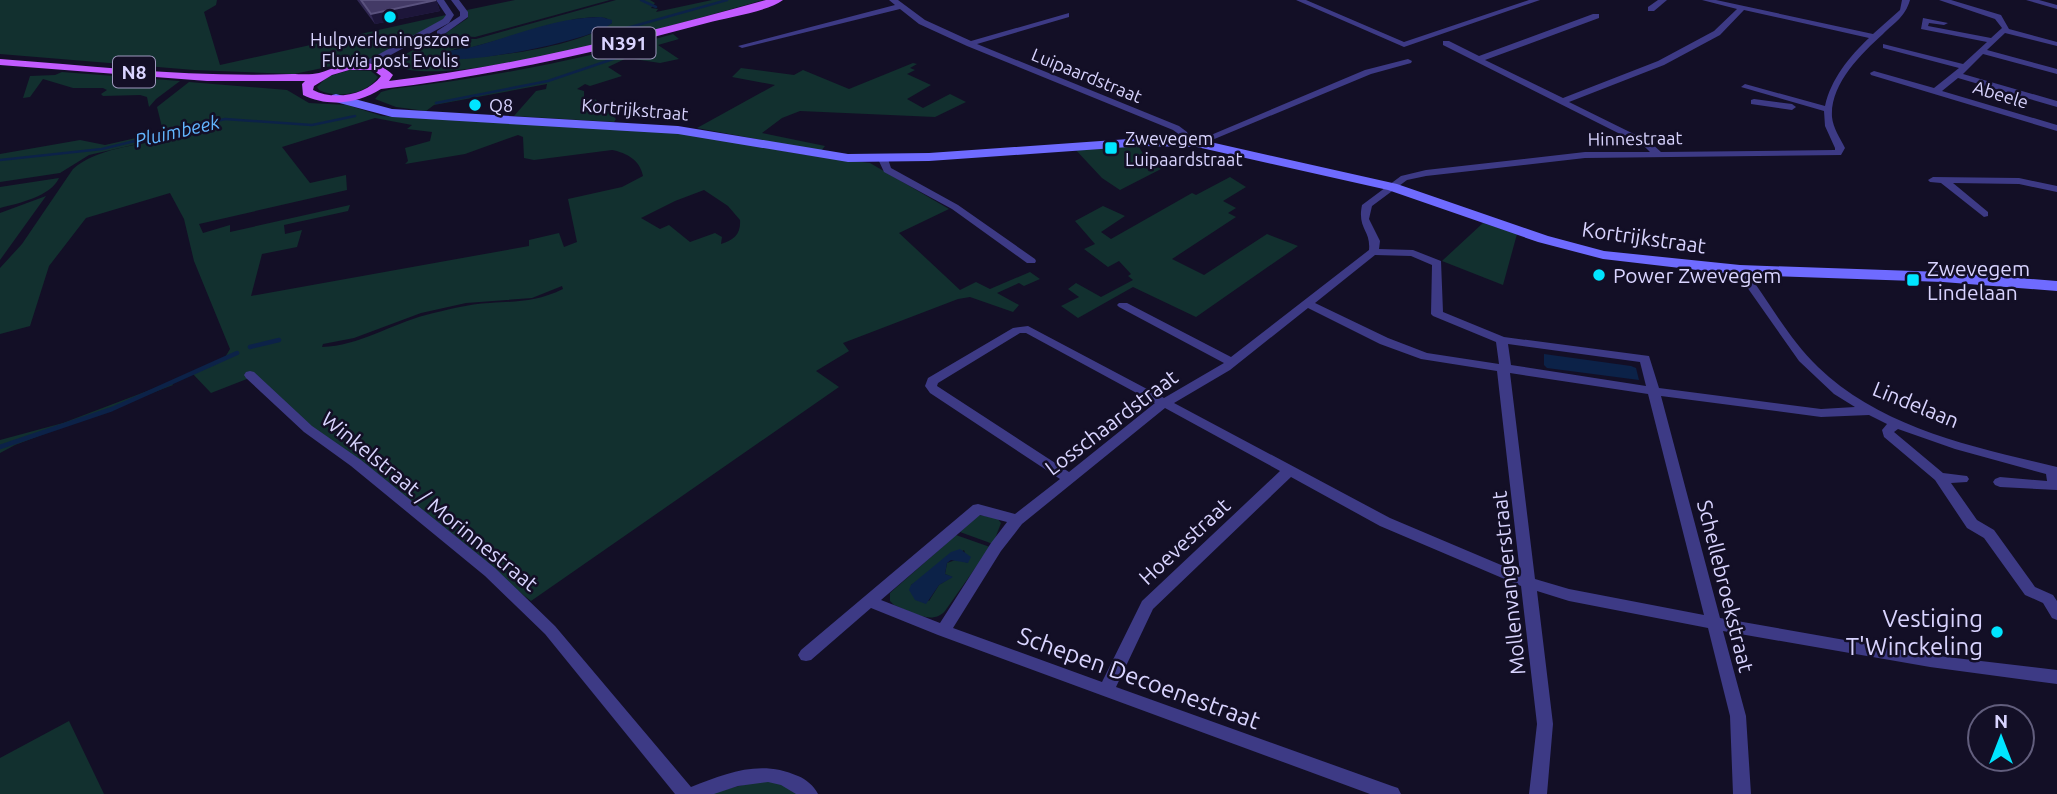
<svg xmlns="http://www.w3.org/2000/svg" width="2057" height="794" viewBox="0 0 2057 794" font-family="Ubuntu,sans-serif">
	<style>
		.green { fill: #12302f; fill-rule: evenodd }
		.water { fill: #0c2248 }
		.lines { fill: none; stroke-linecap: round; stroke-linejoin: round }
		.stream-far1 { stroke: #0c2248; stroke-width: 2.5 }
		.stream { stroke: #0c2248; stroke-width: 4.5 }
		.minor { fill: #3d3a85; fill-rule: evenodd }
		.secondary { fill: #6f6bff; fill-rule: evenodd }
		.primary { fill: #c25bff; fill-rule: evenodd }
		.wall { fill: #312854 }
		.shaded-wall { fill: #1d163a }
		.building { fill: #433a66; stroke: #5a527e; stroke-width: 2 }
		.poi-dot { fill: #00e5ff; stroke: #130f26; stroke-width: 2.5 }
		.labels { text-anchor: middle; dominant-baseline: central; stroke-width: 5; stroke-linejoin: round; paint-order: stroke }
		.far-poi-label { font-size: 18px; fill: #d9d4ff; stroke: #130f26; text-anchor: start }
		.far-street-label { font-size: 18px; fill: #d9d4ff; stroke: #130f26 }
		.shield { fill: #130f26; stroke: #9e99be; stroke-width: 2 }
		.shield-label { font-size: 19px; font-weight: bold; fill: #d9d4ff }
		.far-water-label { font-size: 19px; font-style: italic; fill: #62b6ff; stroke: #130f26 }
		.street-label { font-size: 21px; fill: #d9d4ff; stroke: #130f26 }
		.poi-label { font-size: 21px; fill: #d9d4ff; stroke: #130f26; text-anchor: start }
		.near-poi-label { font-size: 24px; fill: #d9d4ff; stroke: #130f26; text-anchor: end }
		.near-street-label { font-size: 24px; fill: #d9d4ff; stroke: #130f26 }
	</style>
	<rect width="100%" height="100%" fill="#130f26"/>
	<g class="green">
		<path d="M0,0H217L216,5L204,12L220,65L446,15V18L368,61L351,62L294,74L194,70L0,54Z"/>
		<path d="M515,0H610L475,37L443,35L468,18L467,10Z"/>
		<path d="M616,0H650L655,3L651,8L658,9L656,12L712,0H763C703,17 434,97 390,63L434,38L476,39ZM594,17L606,18L612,23C573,49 485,59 438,59L455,49L469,48L575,19Z"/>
		<path d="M673,34L679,39L658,45L679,59L660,63L627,58L608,67L622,76L590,86L585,84L577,89L584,91V98L595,99L616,119L614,122L514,116L536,91L546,89L547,84L434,105L426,111L396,107L375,99L381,92L392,89C488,78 580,60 673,34Z"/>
		<path d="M913,63L917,64L910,68L915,70L907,74L931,85L907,99L923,108L950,94L966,102L935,117L800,111L782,118L762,133L825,146L821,151L697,128L775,85L732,77L741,68L794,75L803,70L849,89Z"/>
		<path d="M350,70L371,71L378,77C368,94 336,99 319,90L317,87L327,77Z"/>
		<path d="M62,72L180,81L156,99L149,107L147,97L140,95L103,96L101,94L107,90L103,88H73L43,79L30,97L23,98L30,76L55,75Z"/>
		<path d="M189,82L287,90L309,103L347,105L382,116L682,132L800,154L870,163L949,209L899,233L960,290L976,282L990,289L1030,272L1040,279L1024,286L1019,283L997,293L1019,305L1013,312L970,297L958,299L843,343L849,351L816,371L839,387L531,601L321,436L252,377L211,393L192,373L224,359L230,349L194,261L184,219L170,193L86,218L49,266L30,326L0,334V268L22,244L73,169C97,148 135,146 165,139L157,107ZM375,118L412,125L407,129L432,132L430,141L405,148L408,161L405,164L465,154L518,135L523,137L524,158L534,160L612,150C627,153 640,160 643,176L622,187L568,199L577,242L564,247L559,233L529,240V246L251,296L262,254L297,247L302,230L285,234L284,225L348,211L350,205L230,232V225L203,233L199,224L347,190L346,175L310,183L282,147ZM704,190L728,206L740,220C741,234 734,240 721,244L722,237L715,233L690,242L669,225L660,229L641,218L675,201ZM562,286L563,289C536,302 519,301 490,303C468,304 446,310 426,315C391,324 359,346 322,347L323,344L354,338L421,313L466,303L532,298Z"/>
		<path d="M136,138L137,144L89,155L60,173L0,182V154L80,140L105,145Z"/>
		<path d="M1138,145L1147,161L1161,169L1120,190L1102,178L1074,148Z"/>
		<path d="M1230,177L1246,187L1223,201L1236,208L1228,213L1236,217L1172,259L1204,275L1267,234L1298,246L1196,317L1133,287L1078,318L1061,306L1079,297L1068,289L1076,283L1101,297L1133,280L1128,276L1131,274L1119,261L1108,267L1084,249L1095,244L1075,221L1103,206L1125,216L1101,232L1111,239L1192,193L1196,195Z"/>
		<path d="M59,178C50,197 19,203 0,208V187Z"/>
		<path d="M46,196L0,260V213Z"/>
		<path d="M1483,223L1517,234L1503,285L1442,261Z"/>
		<path d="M171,382L173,385L15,445L0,453V440L63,423Z"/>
		<path d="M979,515L997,518L1001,523L993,544L960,532Z"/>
		<path d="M956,535L990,547L945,611C932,626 910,611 894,605L890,601V593ZM964,550L968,563L958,559L947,563L945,574L952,577L939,585L929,601L911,585Z"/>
		<path d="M69,721L104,794H0V758Z"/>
		<path d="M758,781L783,783L800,794H708Z"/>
	</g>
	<g class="water">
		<path d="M601,17L612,20V23C592,41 463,66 437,58C448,48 459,50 472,47C514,36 557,17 601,17Z"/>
		<path d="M1544,354L1631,366L1636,368L1639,380L1547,368L1544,365Z"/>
		<path d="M960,549L971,557L968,563L951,560L947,563L945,574L953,577L939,585L926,604L915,600L909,590L911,585L951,552Z"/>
	</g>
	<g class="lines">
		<g class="stream-far1">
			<path d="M641,0L656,7"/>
			<path d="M606,41L602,35L727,0"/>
			<path d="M436,103L548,81L622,56L616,51"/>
			<path d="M0,160L102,149L225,119L312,125L355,116"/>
		</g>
		<g class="stream">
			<path d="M250,347L279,340"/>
			<path d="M0,447L112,409L237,353"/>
		</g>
		<g class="minor">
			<path d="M436,0H444L454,15L449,23L378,62L356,68V64L372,58L443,19L446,15Z"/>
			<path d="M451,0H459L468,12V17L443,35H437V31L460,16V12Z"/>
			<path d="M889,0H898L925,20L971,41L1069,13V17L977,44L1179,126L1187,132L1191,141L1189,143H1183L1180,135L1173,130L967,46L919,24L900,9L742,48L738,46L895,5Z"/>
			<path d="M1296,0H1306L1404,42L1529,0H1540L1404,47Z"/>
			<path d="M1658,0H1667L1654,11H1648V7Z"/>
			<path d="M1702,0H1716L1873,34L1900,10L1902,0H1910C1905,17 1895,22 1883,34C1861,54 1830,84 1832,117C1833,128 1840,138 1845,148L1841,155L1585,158L1426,176L1407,180L1372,206L1369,219L1380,241L1379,249L1413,250L1441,261L1443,312L1504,337L1649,356L1659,388L1821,409L1855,407L1834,394L1799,361L1735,270L1740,267L1744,268C1768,300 1788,338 1818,367C1881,428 1973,447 2057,467V490L2000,487L1995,485L1993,482L1995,479L2000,477L2047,481L2046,474L1955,449L1898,429L1894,432L1943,473L1967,476L1969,479L1967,482L1951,483L1977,520L1994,530L2035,587L2053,595L2057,601V620L2052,618L2043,603L2025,595L1984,538L1967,528L1935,480L1884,437L1882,430L1887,424L1869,415L1821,417L1661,396L1720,618L1930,655L2057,670V684L1930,667L1723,631L1746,716L1751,794H1733L1730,716L1708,628L1569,601L1537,591L1553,724L1547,794H1529L1537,724L1521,586L1380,526L1291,477L1153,609L1116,687L1392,786L1398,788L1401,794H1370L938,635L871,608L811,660L806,661L801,660L798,655L801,650L973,505L978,504L1015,514L1060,479L930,393L925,386L928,378L1013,328L1028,326L1164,398L1224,363L1119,307L1117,305L1119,303H1127L1231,357L1369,250C1371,230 1357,229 1362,205L1401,176L1426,170L1585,152H1650L1644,146L1443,45V41H1449L1479,56L1593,14H1599V18L1485,60L1563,98L1658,61L1714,31L1737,9ZM1744,10L1869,38C1849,57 1831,79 1825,106L1745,84L1741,87L1824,111L1825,126L1835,148V150L1661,152L1650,142L1569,102L1664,65L1720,35ZM1375,255L1411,256L1432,265L1431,314L1433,316L1496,342L1499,364L1427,353L1388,338L1315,303ZM1308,308L1380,344L1421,359L1497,371L1520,573L1390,518L1174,403L1230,370ZM1020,333H1026L1155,403L1069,472L937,386L938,383ZM1508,344L1640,362L1646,386L1511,365ZM1510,373L1648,394L1704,615L1569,589L1535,579ZM1165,408L1280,471L1142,601L1102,682L953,628L1001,551L1022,524ZM980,515L1007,522L991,543L940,623L881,600Z"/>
			<path d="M1939,0H1951L2001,15L2009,29L2057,42V46L2005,33L1987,50L2057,69V74L1983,54L1963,74L2057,101V107L1958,78L1942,91L2057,125V131L1871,75L1870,73L1874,71L1934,88L1959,68L1883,48V44L1963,64L1987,42L1921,29L1923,18L1948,23L1944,25L1929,23L1928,26L1991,38L2002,28L1995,19Z"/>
			<path d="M2026,0H2039L2057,5V9Z"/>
			<path d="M1408,59L1412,61L1411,63L1371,74L1200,145L1197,146L1192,143L1365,70Z"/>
			<path d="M1754,99L1792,104L1796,107L1792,110L1751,104V100Z"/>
			<path d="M883,156L888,159L891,168L958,205L1035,259L1036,261L1035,263H1027L952,209L884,172L878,159Z"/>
			<path d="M1933,177L2019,178L2057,186V192L2019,184L1953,183L1988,212V216L1984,217L1941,183L1930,182L1928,180Z"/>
			<path d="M250,371L254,372L312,426L361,460L495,568L555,626L691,787C726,773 761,759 798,776C806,779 814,786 818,794H796L781,785L768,782L738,786L714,794H675L545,634L485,576L351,466L304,432L246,378L244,375L246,372Z"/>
		</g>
		<path class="secondary" d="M336,94L392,109L678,126L848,154L929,153L1143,138L1197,139L1397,184L1548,236L1604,251L1740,265L1943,272L2057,281V291L1943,282L1740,275L1603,259L1538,242L1388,190L1197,147L1143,146L929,161L848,162L678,134L392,117L332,101V95Z"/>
		<path class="primary" d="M766,0H783C767,12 727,17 707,23C599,52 491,76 381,89C358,104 327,107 303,95L302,84L305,81H207L0,65V59C97,66 195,78 292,74C300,74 311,75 319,73C342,65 373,54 393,75L389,81C517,66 642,34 766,0ZM349,70H373L381,76C367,95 334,101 313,90L314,86L332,75Z"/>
	</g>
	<path class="wall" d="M357,0H436L440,11L375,24Z"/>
	<path class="shaded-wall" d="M436,0L440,11L375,24L371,14Z"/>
	<path class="building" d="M361,0H436L371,14Z"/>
	<g class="poi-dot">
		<circle cx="390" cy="17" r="7"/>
		<circle cx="475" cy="105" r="7"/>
		<rect x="1104" y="141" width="14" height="14" rx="3.5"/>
		<circle cx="1599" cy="275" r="7"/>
		<rect x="1906" y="273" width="14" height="14" rx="3.5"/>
		<circle cx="1997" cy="632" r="7"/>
	</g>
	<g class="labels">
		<g class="far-poi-label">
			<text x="390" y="39" text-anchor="middle">Hulpverleningszone<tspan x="390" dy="21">Fluvia post Evolis</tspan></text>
			<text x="489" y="105">Q8</text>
			<text x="1125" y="138">Zwevegem<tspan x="1125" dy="21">Luipaardstraat</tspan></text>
		</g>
		<g class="far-street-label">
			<text transform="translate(1087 75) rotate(22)">Luipaardstraat</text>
			<text transform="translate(2001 94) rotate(17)">Abeele</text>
			<text transform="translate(635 109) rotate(5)">Kortrijkstraat</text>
			<text transform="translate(1635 138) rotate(-1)">Hinnestraat</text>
		</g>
		<g class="shield">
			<rect x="592.5" y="27.5" width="63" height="31" rx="5"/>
			<rect x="113" y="56.5" width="42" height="31" rx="5"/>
		</g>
		<g class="shield-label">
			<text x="624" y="43">N391</text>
			<text x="134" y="72">N8</text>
		</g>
		<g class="far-water-label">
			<text transform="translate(177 131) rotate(-13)">Pluimbeek</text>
		</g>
		<g class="street-label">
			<text transform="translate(1644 237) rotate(8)">Kortrijkstraat</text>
			<text transform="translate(1916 404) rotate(22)">Lindelaan</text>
			<text transform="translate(1111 422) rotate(-37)">Losschaardstraat</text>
			<text transform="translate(430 501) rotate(39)">Winkelstraat / Morinnestraat</text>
			<text transform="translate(1184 541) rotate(-43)">Hoevestraat</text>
			<text transform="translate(1508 583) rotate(-96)">Mollenvangerstraat</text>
			<text transform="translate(1726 586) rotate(76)">Schellebroekstraat</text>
		</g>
		<g class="poi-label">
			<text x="1927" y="268">Zwevegem<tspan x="1927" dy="24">Lindelaan</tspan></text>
			<text x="1613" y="275">Power Zwevegem</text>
		</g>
		<g class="near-poi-label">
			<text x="1983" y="618">Vestiging<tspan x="1983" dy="28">T'Winckeling</tspan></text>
		</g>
		<g class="near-street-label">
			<text transform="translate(1139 678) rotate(20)">Schepen Decoenestraat</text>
		</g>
	</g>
	<g transform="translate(2001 738)"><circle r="33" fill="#130f26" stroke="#625e7d" stroke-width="2"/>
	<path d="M0-5L12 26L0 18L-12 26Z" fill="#00e5ff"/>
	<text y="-10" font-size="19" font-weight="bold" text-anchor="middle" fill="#d9d4ff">N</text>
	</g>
</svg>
